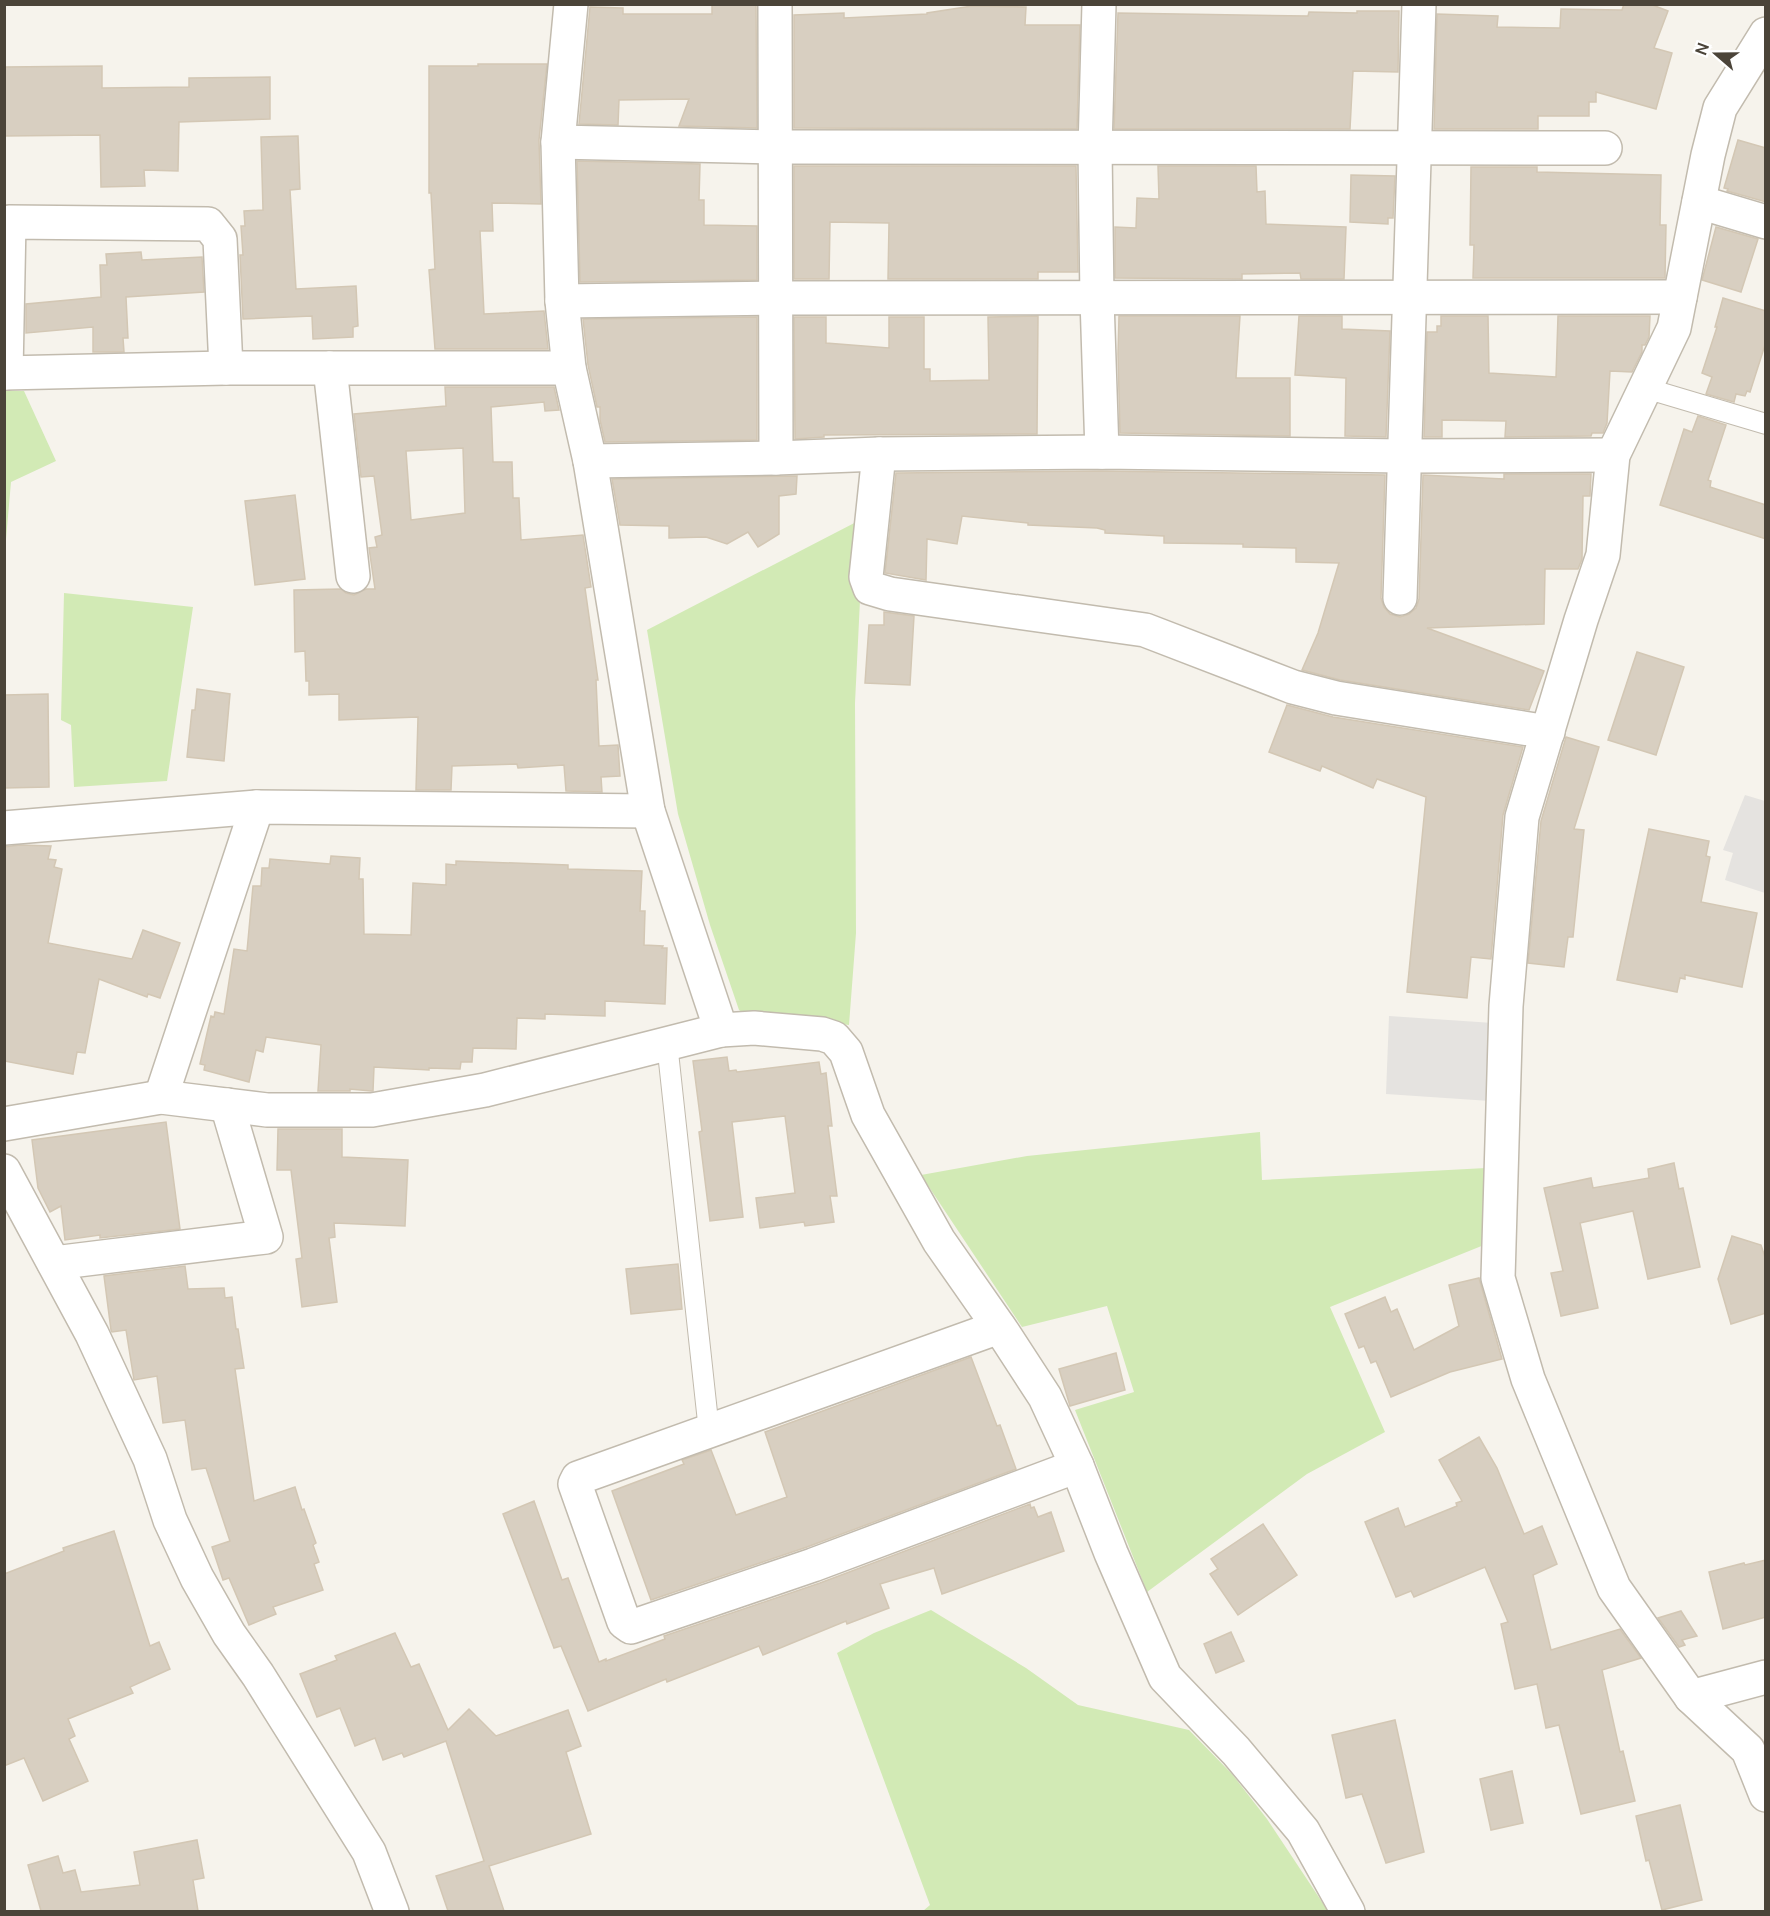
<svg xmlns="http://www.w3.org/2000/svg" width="1770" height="1916" viewBox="0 0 1770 1916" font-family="Manrope,sans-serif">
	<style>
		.green { fill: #d2eab5 }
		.parking { fill: #e5e3e0 }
		.building { fill: #d8cfc1; stroke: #d3c7b4; stroke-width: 1.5; fill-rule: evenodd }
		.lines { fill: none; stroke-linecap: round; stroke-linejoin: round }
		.lane-casing { stroke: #c2bbae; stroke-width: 22 }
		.street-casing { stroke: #c2bbae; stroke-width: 36 }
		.lane { stroke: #fff; stroke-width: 20 }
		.street { stroke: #fff; stroke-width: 33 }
	</style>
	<rect width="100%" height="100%" fill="#f6f3ec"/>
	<g class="green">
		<path d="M5,391H24L56,461L11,482L5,551Z"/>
		<path d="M864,518L855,703L856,933L849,1025L795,1019L750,1018L739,1010L710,925L678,814L647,630Z"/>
		<path d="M64,593L193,607L167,781L74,787L71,725L61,720Z"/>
		<path d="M1260,1132L1262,1180L1486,1168L1484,1245L1330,1307L1385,1432L1307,1474L1147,1592L1075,1410L1134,1392L1107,1306L1022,1327L921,1175L1027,1156Z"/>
		<path d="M931,1610L1026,1668L1078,1705L1189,1730L1232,1774L1267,1819L1328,1911H923L930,1905L837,1653L874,1633Z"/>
	</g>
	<g class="parking">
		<path d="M1745,795L1765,801V893L1725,880L1733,853L1723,850Z"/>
		<path d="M1389,1016L1493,1023L1490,1101L1386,1094Z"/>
	</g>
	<g class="building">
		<path d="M712,4H756L757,128L679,126L689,99L619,100L618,125L579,124L590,7L623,8V14H712Z"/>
		<path d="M1624,4H1650L1668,11L1654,48L1672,53L1656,109L1596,92V102H1589V116H1538V129H1434L1437,14L1498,16L1497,27L1560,28L1561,9L1622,10Z"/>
		<path d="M972,6L1026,7L1025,25H1080L1077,129L794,128V15L844,13V18L927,14V13Z"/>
		<path d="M1357,11H1399L1398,72L1353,71L1350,129H1114L1118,13L1308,16L1309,12L1357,13Z"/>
		<path d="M478,64H547L539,140L541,204L492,203L493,231H480L484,314L544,311L548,349H435L429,270L435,269L431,193H429V66H478Z"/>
		<path d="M102,66V88L189,87V78L270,77V119L179,122L178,171L144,170L145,186L101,187L100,135L4,136V67Z"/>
		<path d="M298,136L300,189L290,190L296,289L356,286L358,326L353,327V337L313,339L312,316L243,319L240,255H243L241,226H245L244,211L263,210L261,137Z"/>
		<path d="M1738,140L1766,148V202L1727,191L1728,189L1724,188Z"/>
		<path d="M577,161L700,164L699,200H704V225L757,226V280L580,282Z"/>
		<path d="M794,166H1076L1078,272H1038V279H888L889,223L830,222L829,279H794Z"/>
		<path d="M1158,166H1256L1257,192L1265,191L1266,224L1346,227L1344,279H1301L1300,273L1242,274V279L1115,278V227L1136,228L1137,198L1159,199Z"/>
		<path d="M1471,167H1537V172L1661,175L1660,225H1666L1665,278H1473L1474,245H1470Z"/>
		<path d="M1351,175L1395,176L1393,218H1388V224L1350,222Z"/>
		<path d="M1716,227L1758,239L1741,292L1702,280Z"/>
		<path d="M141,252L142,260L202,257L204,292L126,297L128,338H123L124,352H93V327L26,333V304L101,297L100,265H107L106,254Z"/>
		<path d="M1723,298L1766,311V342L1750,392L1747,391L1745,396L1736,394L1734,402L1706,394L1712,377L1702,373L1717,327H1715Z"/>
		<path d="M1038,316L1037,434L824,435V437L795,439L794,317H826V343L889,348V317H924V369H930V381L989,380L988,317Z"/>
		<path d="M1119,316H1240L1236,378H1290V436L1120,433L1118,354Z"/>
		<path d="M1299,316H1342V329L1390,331L1386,437L1345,436L1346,378L1295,375Z"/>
		<path d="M1441,316H1488L1489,373L1556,377L1558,316H1650L1649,337L1645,345H1642V352L1632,372L1610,371L1607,423L1603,433H1592L1591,436L1505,437L1506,421L1442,420V437H1424L1427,332H1437V326H1441Z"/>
		<path d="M757,317V440L605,442L600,420V407H597L588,365L583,319Z"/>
		<path d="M445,387H554L559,410L545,411L544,402L491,407L493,462H512L513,498H519L521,540L583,535L591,587L585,588L598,680H596L599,746L618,745L620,776L601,777L602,792L566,791L564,765L518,768L517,764L452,766L451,790H416L418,717L339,720V694L309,695V681H306L305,651L295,652L294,590L341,589L346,593L354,595L366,589H375L369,548L377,547L375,537L382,535L374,476L361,477L354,414L446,406ZM463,448L465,513L411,520L406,451Z"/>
		<path d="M1698,416L1726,425L1708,480L1711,481L1710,487L1766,505V539L1660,505L1684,429L1692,432Z"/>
		<path d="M1102,471L1385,475L1381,598L1384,607L1390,614L1400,617L1409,614L1416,608L1419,599L1423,475L1504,479V474H1591L1590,496H1583L1582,559L1578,569H1545L1544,624L1427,628L1544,671L1529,710L1340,680L1302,670L1318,633L1339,563L1296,562V548L1243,547V544L1164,543V536L1105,533V530L1097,528L1028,525V523L962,516L957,544L927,539L926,580L885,573L896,473Z"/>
		<path d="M797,476L796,494L779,496V534L758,547L748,532L727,544L706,537L669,538V526L620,525L612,479Z"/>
		<path d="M295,495L305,579L255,585L245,501Z"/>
		<path d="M884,612L914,616L910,685L865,683L869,625H884Z"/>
		<path d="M1637,652L1684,667L1656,755L1608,740Z"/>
		<path d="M197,689L230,694L224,761L187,757L192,710H195Z"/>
		<path d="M48,694L49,787L4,788V695Z"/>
		<path d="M1287,705L1333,717L1523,747L1503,815L1491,959L1471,957L1467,998L1407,992L1426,797L1377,779L1373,788L1322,766L1320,771L1269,752Z"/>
		<path d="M1566,737L1599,747L1574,829L1584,830L1573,937H1568L1564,967L1528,963L1541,821Z"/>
		<path d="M1649,829L1709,841L1706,856L1710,857L1701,902L1757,913L1742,987L1685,975V979L1680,978L1677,992L1617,980Z"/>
		<path d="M20,845L51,846L48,859L56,860L54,867L62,869L48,943L132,959L143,930L180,943L160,998L148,994L147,997L99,979L85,1053L77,1052L73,1074L4,1061V847Z"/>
		<path d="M331,856L360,858L359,879H363L364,934L411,935L413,883L446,885V864L456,865V861L568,865V869L642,871L640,911H645L644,945L663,946L662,948H667L665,1004L605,1001V1016L545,1014V1019L517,1018L516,1049L473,1048L472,1062H461L460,1069L429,1068V1070L374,1067L373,1091H371L350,1089V1091H318L321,1045L266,1037L263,1052L256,1050L249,1082L204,1070L205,1065L200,1064L211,1016L214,1017L215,1012L224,1014L234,949L247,951L253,886H261L262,868H269L270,859L330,864Z"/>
		<path d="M727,1057L729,1071L736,1070L737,1072L819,1062L821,1074L826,1073L832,1126H828L837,1196H830L834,1222L805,1226L804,1222L760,1228L756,1198L795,1193L785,1116L732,1122L743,1217L710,1221L699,1132L702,1131L693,1061Z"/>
		<path d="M166,1122L180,1229L100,1238V1235L65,1240L61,1206L50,1212L38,1188L32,1140Z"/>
		<path d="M278,1129H342V1157L408,1160L405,1226L334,1223L335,1237L329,1238L337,1302L302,1307L296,1259L302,1258L291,1170H277Z"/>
		<path d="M1674,1163L1679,1189L1683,1188L1700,1267L1648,1279L1633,1211L1580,1223L1598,1308L1561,1316L1551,1273L1563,1271L1544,1188L1591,1178L1593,1188L1649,1178L1648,1169Z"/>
		<path d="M1732,1236L1761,1245L1766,1260V1313L1731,1324L1718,1279Z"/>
		<path d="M678,1264L682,1309L631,1314L626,1269Z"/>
		<path d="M185,1266L188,1289L224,1288L225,1298L232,1297L236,1329H238L244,1368L235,1369L254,1501L295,1487L302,1510L304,1509L316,1543L313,1545L319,1562L314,1564L323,1590L273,1607L276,1614L249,1625L229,1578L223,1580L212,1547L230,1541L206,1468L192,1470L185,1420L163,1423L157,1376L134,1380L126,1330L112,1332L111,1330L104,1276Z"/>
		<path d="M1479,1278L1502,1359L1450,1372L1391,1397L1376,1361L1371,1363L1364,1346L1359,1348L1345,1314L1385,1297L1391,1312L1397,1309L1414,1350L1459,1326L1449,1285Z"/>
		<path d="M1116,1353L1125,1390L1070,1406L1059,1369Z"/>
		<path d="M971,1357L997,1426L1000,1425L1016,1469L807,1547L651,1600L612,1491L684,1464L682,1460L711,1450L736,1515L787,1497L765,1432Z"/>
		<path d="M1479,1437L1497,1468L1524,1534L1542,1526L1557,1564L1533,1575L1551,1650L1620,1629L1641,1658L1602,1670L1620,1752L1623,1751L1635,1801L1581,1814L1559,1725L1546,1728L1537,1684L1515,1689L1501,1624L1508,1622L1485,1567L1414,1597L1411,1591L1396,1597L1365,1522L1398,1508L1405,1527L1457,1506L1456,1503L1462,1501L1439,1460Z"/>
		<path d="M534,1501L562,1580L568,1578L599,1662L606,1659V1661L665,1639L664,1636L820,1583L1030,1504L1031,1508L1034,1507L1038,1517L1051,1512L1064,1551L942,1594L934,1568L880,1584L889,1608L847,1624L846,1621L763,1655L759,1646L667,1682L666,1679L588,1711L561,1646L554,1648L503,1514Z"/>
		<path d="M1263,1524L1297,1575L1238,1615L1210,1574L1218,1569L1211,1559Z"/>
		<path d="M114,1531L150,1646L159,1642L170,1669L130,1687L133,1693L68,1719L75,1736L69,1739L88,1781L43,1801L24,1758L4,1766V1574L64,1551L63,1548Z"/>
		<path d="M1766,1560V1617L1723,1629L1709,1572L1744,1563L1745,1565Z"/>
		<path d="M1681,1611L1697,1636L1682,1640L1685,1645L1679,1647L1658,1618Z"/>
		<path d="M1231,1632L1244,1661L1216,1673L1204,1644Z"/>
		<path d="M395,1633L411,1667L419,1664L448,1730L469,1709L496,1736L568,1710L581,1746L566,1752L591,1834L489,1866L504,1911H448L436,1876L484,1861L446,1741L404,1757L402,1753L383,1760L375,1738L355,1746L340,1708L317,1717L300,1674L337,1660L335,1656Z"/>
		<path d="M1395,1720L1424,1852L1386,1863L1362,1794L1346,1798L1332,1735Z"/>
		<path d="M1512,1771L1523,1823L1491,1830L1480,1779Z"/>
		<path d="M1680,1805L1702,1900L1662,1910L1649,1860L1646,1861L1636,1816Z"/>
		<path d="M197,1840L204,1878L193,1880L198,1911H41L28,1865L58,1856L63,1873L75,1870L81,1892L140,1885L134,1852Z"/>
	</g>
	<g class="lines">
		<defs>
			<g id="lane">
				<path d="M1645,388L1766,424"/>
				<path d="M667,1043L709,1431"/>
			</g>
			<g id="street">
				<path d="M571,4L558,142L562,301L569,368L590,461L648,811L721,1030"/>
				<path d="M775,4L776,458"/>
				<path d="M1099,4L1095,149L1097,299L1102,452"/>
				<path d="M1766,34L1720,108L1708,155L1674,328L1613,455L1603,555L1581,620L1522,817L1506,1006L1498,1278L1528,1379L1614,1588L1691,1697L1748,1750L1766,1795"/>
				<path d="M558,142L777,147L1605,148"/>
				<path d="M1699,202L1766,222"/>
				<path d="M562,301L775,298L1680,297"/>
				<path d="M330,368L353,576"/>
				<path d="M4,373L226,368H569"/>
				<path d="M6,373L9,222L208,224L220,239L226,368"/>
				<path d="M879,454L866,577L870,588L890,594L1145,630L1293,687L1336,698L1548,732"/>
				<path d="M590,461L776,458L879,454L1102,452L1404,456L1613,455"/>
				<path d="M1400,598L1419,4"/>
				<path d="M4,828L257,807L648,811"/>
				<path d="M161,1097L257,807"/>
				<path d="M4,1124L161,1097L267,1110H372L485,1090L721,1030L754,1028L822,1034L834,1038L846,1052L868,1115L939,1241L1004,1334L1045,1397L1077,1466L1111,1553L1165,1677L1236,1751L1303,1831L1348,1912"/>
				<path d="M4,1171L92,1334L150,1459L170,1520L197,1578L229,1634L258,1675L369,1852L392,1912"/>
				<path d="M54,1263L266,1237L227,1105"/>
				<path d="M999,1327L578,1478L575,1484L624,1622L631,1627L813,1565L1077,1466"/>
				<path d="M1691,1697L1766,1677"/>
			</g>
		</defs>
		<use href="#lane" class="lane-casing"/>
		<use href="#street" class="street-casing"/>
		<use href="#lane" class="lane"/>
		<use href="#street" class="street"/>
	</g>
	<rect width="1770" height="1916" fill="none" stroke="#4b4439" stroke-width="12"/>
	<g transform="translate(1716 54) rotate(290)" stroke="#ffffff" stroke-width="4.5" paint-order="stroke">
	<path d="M0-4.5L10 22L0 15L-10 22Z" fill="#4b4439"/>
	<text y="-9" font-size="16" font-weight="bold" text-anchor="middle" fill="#4b4439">N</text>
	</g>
</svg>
